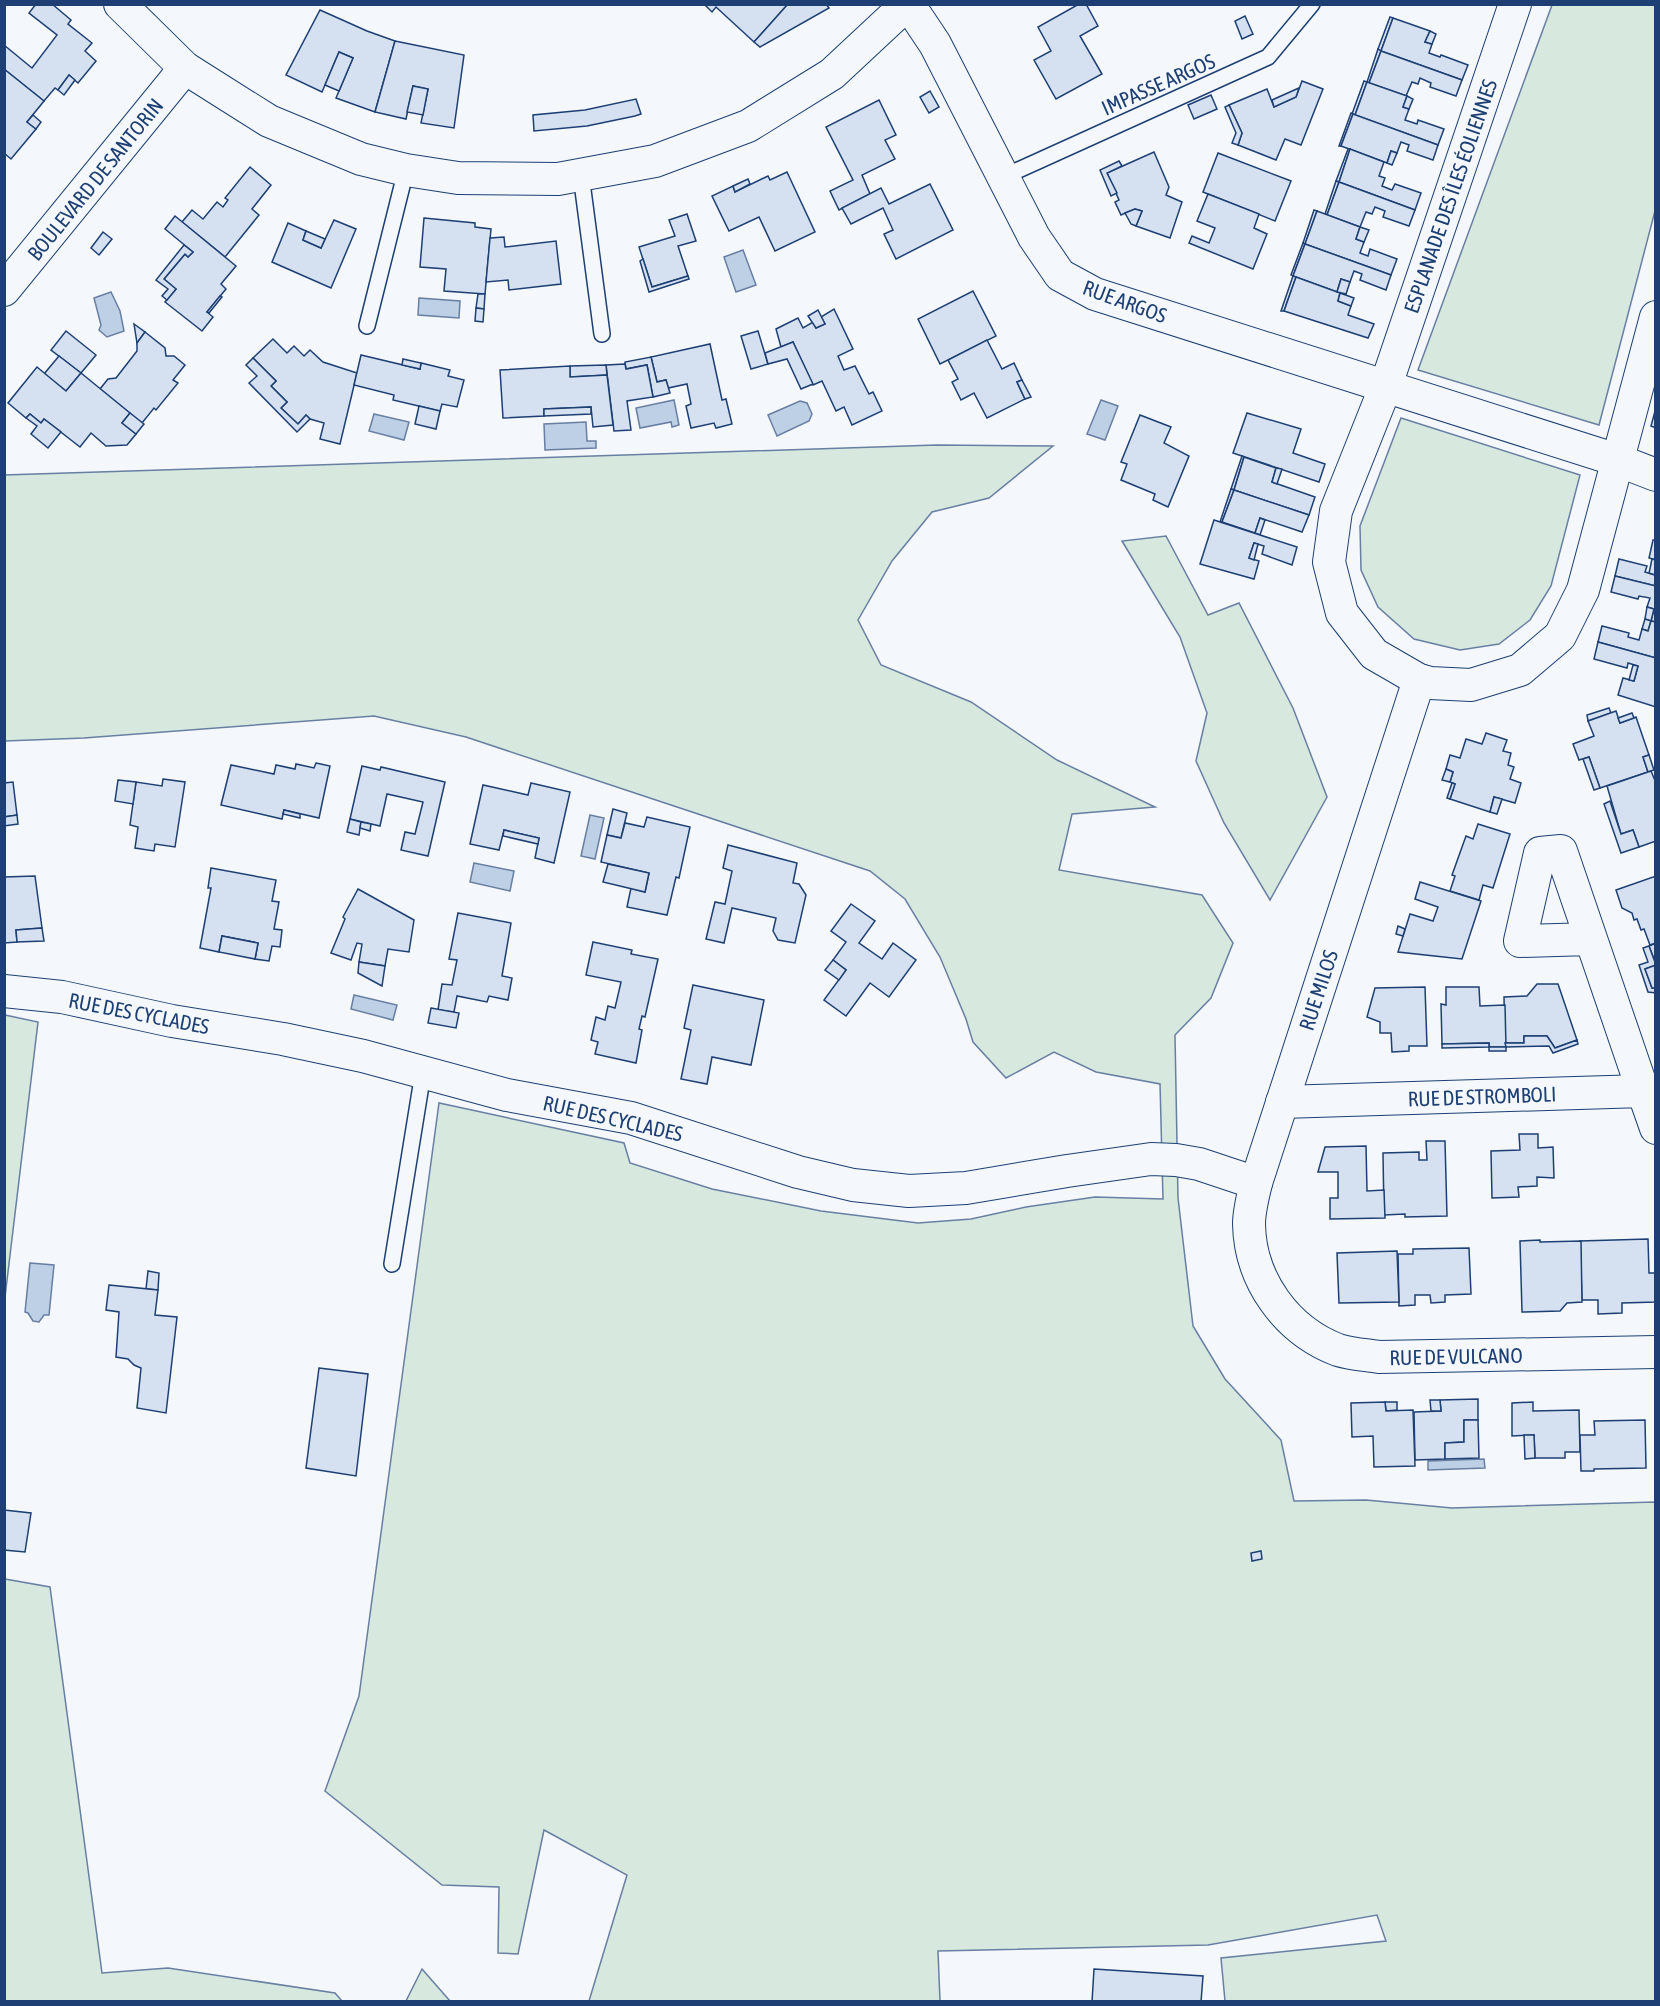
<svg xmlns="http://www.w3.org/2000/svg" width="1660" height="2006" viewBox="0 0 1660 2006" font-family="'Asap Condensed',sans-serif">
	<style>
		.green { fill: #d7e8df; stroke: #687fa3; stroke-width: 1.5 }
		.water { fill: #bed0e5; stroke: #687fa3; stroke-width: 1.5 }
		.building { fill: #d5e0f0; stroke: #1d3f73; stroke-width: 1.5 }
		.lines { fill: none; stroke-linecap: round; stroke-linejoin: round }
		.service-casing { stroke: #1d3f73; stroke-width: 18 }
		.minor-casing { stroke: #1d3f73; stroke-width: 34 }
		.service { stroke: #f4f7fb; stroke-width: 15 }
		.minor { stroke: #f4f7fb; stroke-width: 32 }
		.labels { text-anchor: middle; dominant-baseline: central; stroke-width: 4.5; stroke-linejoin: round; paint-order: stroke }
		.street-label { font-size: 21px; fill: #1d3f73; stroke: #f4f7fb }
	</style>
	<rect width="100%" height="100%" fill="#f4f7fb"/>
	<g class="green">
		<path d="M1552,5H1655V211L1599,425L1418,370Z"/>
		<path d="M1401,418L1580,475L1551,586L1530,620L1499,644L1460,650L1414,639L1378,607L1361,570L1360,526Z"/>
		<path d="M937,445L1053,446L989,498L932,512L892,561L858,620L881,665L971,702L1057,760L1155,807L1072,814L1059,870L1202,895L1233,943L1211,998L1175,1035L1178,1198L1193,1326L1225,1379L1281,1440L1294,1501L1366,1500L1452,1508L1655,1502V2001H1225L1221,1958L1386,1941L1377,1915L1208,1945L938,1951L940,2001H589L627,1875L544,1830L518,1954L498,1953L499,1887L442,1885L325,1791L359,1696L439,1103L624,1143L630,1163L712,1189L821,1211L918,1223L971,1219L1026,1207L1095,1197L1163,1199L1160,1084L1096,1072L1054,1052L1006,1078L973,1042L966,1019L940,957L905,899L870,871L466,737L374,716L84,738L5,741L4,475Z"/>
		<path d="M1166,536L1208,615L1239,603L1293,708L1327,797L1270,900L1224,823L1196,761L1207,713L1180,637L1122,541Z"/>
		<path d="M5,1015L38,1022L5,1297L4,1015Z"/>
		<path d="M5,1579L50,1587L102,1973L168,1968L335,1993L342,2001H5Z"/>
		<path d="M422,1969L450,2001H406Z"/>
	</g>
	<g class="water">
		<path d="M743,250L756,285L736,292L724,257Z"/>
		<path d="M111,292L120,311L124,331L107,337L99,330L101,325L94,298Z"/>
		<path d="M419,298L460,301L459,318L418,315Z"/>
		<path d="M674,400L679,425L672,427L671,422L640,428L636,408Z"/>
		<path d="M1101,400L1118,406L1105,440L1087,434Z"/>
		<path d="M800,401L807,403L812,414L809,421L777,436L768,415Z"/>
		<path d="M374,414L409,422L404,440L369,431Z"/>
		<path d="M586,422L587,441H596V448L545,450L544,424Z"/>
		<path d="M590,815L604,818L595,859L581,856Z"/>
		<path d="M474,863L514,871L510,891L470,882Z"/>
		<path d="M354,995L397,1005L393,1020L351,1009Z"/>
		<path d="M30,1263L54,1265L49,1315H44L39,1322L33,1321L28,1313L25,1312Z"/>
		<path d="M1484,1459L1485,1468L1428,1470V1461Z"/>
	</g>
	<g class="building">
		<path d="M36,4H52L71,20L68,24L92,43L85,51L96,61L78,83L69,75L58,90L55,88L44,101L4,69V45L32,68L57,35L29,13Z"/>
		<path d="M704,4H788L754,42L716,7L712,12Z"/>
		<path d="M788,4H826L829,8L760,47L754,42Z"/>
		<path d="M1079,4H1086L1098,26L1080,36L1102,74L1056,99L1034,60L1051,51L1038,27Z"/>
		<path d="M320,10L367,31L395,41L375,112L336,98L353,58L339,52L322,92L286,75Z"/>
		<path d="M1245,16L1253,34L1242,39L1235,21Z"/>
		<path d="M1390,17L1393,18L1381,51L1378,49Z"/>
		<path d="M1393,18L1430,31L1425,42L1432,44L1429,53L1440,57L1441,55L1468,65L1462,80L1381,51Z"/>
		<path d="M1430,31L1436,34L1432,44L1425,42Z"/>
		<path d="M395,41L464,55L454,128L421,123L428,89L413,86L406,119L375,112Z"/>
		<path d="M1378,49L1381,51L1369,83L1367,82Z"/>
		<path d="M1381,51L1462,80L1456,96L1430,87L1431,83L1420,78L1418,84L1412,82L1406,96L1369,83Z"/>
		<path d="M339,52L353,58L339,91L325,85Z"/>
		<path d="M4,69L44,101L27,122L36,129L11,159L4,153Z"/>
		<path d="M69,75L75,80L64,95L58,90Z"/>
		<path d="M1302,81L1323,89L1301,145L1285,139L1276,160L1238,145L1242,133L1229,105L1267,89L1274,107L1296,97Z"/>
		<path d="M1364,81L1367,82L1355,115L1352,114Z"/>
		<path d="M1367,82L1407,96L1403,107L1409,109L1405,120L1417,124L1418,120L1444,129L1438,145L1355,115Z"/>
		<path d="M413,86L428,89L423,115L407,112Z"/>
		<path d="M1299,88L1296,97L1274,107L1272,100Z"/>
		<path d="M930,91L939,107L929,113L920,97Z"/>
		<path d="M1211,95L1217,109L1194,119L1188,105Z"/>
		<path d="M1407,96L1413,99L1409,109L1403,107Z"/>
		<path d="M636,99L641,114L635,116L587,126L534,131L533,115L585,110Z"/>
		<path d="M879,100L896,135L885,140L895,159L862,175L870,194L839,210L830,191L853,180L826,127Z"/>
		<path d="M1229,105L1242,133L1238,145L1232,143L1236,133L1225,107Z"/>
		<path d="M1351,113L1353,114L1341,146H1339Z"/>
		<path d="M1353,114L1438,145L1433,160L1407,151L1409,145L1401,142L1397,153L1391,151L1387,163L1341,146Z"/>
		<path d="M33,115L41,122L36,129L27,122Z"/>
		<path d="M1348,149H1350L1339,182L1336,181Z"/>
		<path d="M1350,149L1384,162L1379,176L1385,178L1382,186L1392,190L1395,184L1421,193L1415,210L1339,182Z"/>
		<path d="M1391,151L1397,153L1392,165L1387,163Z"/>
		<path d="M1154,152L1169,187L1166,195L1182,202L1170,238L1136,226L1142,211L1135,209L1121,215L1115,202L1119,200L1107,173Z"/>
		<path d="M1218,153L1291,181L1275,221L1203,192Z"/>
		<path d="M1119,161L1122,166L1107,173L1117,193L1111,196L1100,170Z"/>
		<path d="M250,167L271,185L252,209L259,215L225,257L182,222L192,210L203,219L217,202L223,207L228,200L225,198Z"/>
		<path d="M787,172L815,232L775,251L759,217L729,231L712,196L733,186L735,192L768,176L770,180Z"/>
		<path d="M748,179L750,184L735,192L733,186Z"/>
		<path d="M1336,181L1339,182L1327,215L1325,214Z"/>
		<path d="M1339,182L1415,210L1409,226L1383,217L1385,211L1375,207L1372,214L1366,212L1360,227L1327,215Z"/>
		<path d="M930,184L953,230L896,259L884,234L893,230L883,208L851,224L842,208L881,188L889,204Z"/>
		<path d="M1208,194L1259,214L1254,228L1267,234L1253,269L1189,243L1192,236L1209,243L1215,228L1197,221Z"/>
		<path d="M1135,209L1142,211L1136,226L1131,224L1125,213Z"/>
		<path d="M1314,210L1317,211L1305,244L1303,243Z"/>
		<path d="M1317,211L1360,227L1356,239L1364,242L1360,253L1368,256L1370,249L1397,259L1391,275L1305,244Z"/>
		<path d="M687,214L696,241L678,246L688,276L652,287L639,247L675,236L669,220Z"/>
		<path d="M175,216L236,266L221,284L226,289L207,312L213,317L202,331L165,302L176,289L164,279L185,254L188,257L193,252L165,229Z"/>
		<path d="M424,218L475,223V227L491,229L485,294L444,291L446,269L420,267Z"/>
		<path d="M334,220L356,229L331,288L272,262L288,223L306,231L303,240L321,248Z"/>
		<path d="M1360,227L1369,230L1364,242L1356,239Z"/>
		<path d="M306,231L325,239L321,248L303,240Z"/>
		<path d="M103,232L112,239L99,255L91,248Z"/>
		<path d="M504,237L505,247L556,241L561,284L509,290L508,280L486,282L490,238Z"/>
		<path d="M1303,243L1305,244L1293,276L1291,275Z"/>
		<path d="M1305,244L1391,275L1386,290L1360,280L1362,274L1354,271L1350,282L1341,279L1337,292L1293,276Z"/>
		<path d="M184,245L193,252L188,257L185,254L164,279L176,289L167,300L162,296L168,289L156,280Z"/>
		<path d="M643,259L652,287L688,276L689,279L649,292L640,261Z"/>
		<path d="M1293,276L1296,277L1284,311H1281Z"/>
		<path d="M1296,277L1340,293L1338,301L1351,306L1348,315L1374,324L1368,338L1284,311Z"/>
		<path d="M1341,279L1350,282L1346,294L1337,292Z"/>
		<path d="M973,291L996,336L940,364L918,319Z"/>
		<path d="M1340,293L1354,298L1351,306L1338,301Z"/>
		<path d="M478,294H485L484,309L476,308Z"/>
		<path d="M220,296L222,297L209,313L207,312Z"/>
		<path d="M476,308L484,309L483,322L475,321Z"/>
		<path d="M834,309L853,349L838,356L844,370L855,366L869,394L873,392L882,411L852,425L844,407L836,411L822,381L813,385L793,342L781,347L776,329L798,318L803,328L813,322L816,328L825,324L821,317Z"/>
		<path d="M818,310L825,324L816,328L808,316Z"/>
		<path d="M134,324L145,332L137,343Z"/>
		<path d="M66,331L96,355L81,373L51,350Z"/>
		<path d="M758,331L768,364L751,369L741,336Z"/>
		<path d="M145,332L165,348L166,356H174L185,365L173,380L178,383L156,410L154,408L142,423L100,389L108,379L116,378L137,351V343Z"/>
		<path d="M273,339L287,353L294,346L304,356L310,350L323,362L357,373L340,444L320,439L324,423L310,419L306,415L298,424L281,408L287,402L271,386L276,381L253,358Z"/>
		<path d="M987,340L1002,369L1014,363L1022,380L1017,382L1025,399L987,418L974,393L961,400L952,382L958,379L948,360Z"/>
		<path d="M793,342L813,384L801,389L787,359L768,364L765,353Z"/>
		<path d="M710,344L722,400L726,399L732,424L716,428L714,423L691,428L686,406L691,404L687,384L668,388L666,380L657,382L651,357Z"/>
		<path d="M361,355L420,369L421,363L450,370L448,376L464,380L457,407L442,404L440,411L393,400L394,395L354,385Z"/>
		<path d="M59,356L81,373L66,391L44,374Z"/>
		<path d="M651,357L657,382L666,380L670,393L653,397L647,365L626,369L625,362Z"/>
		<path d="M253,358L276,381L271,386L287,402L281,408L298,424L306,415L310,419L297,432L249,383L257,376L246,365Z"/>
		<path d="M403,359L421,363L420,369L402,365Z"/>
		<path d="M625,364L626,369L647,365L653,397L627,401L631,430L614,431L606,365Z"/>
		<path d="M606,365L607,375L570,377V366Z"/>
		<path d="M570,366V377L607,375L613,425L593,427L591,407L544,409V416L503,418L500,370Z"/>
		<path d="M37,367L66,391L81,373L130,413L122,423L136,434L127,445L106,446L91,433L80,447L44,419L41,423L30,414L26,418L8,403Z"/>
		<path d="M1022,380L1031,397L1025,399L1017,382Z"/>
		<path d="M419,406L440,411L436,429L415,424Z"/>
		<path d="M591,407V414L544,416V409Z"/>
		<path d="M1655,411H1656V428L1651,426Z"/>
		<path d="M130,413L144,424L136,434L122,423Z"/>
		<path d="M1247,413L1301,429L1293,453L1325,464L1319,482L1233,453Z"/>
		<path d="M30,414L41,423L44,419L61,432L48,448L31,434L37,426L26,418Z"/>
		<path d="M1140,415L1171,427L1164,443L1189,456L1168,507L1153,500L1155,494L1121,480L1127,464L1121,462Z"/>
		<path d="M1242,456L1244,457L1234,490L1231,489Z"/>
		<path d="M1244,457L1276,468L1272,482L1315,497L1309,515L1234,490Z"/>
		<path d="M1276,468L1282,469L1277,484L1272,482Z"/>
		<path d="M1231,489L1234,490L1222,522H1220Z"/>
		<path d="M1234,490L1309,515L1302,532L1260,518L1255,533L1222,522Z"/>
		<path d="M1260,518L1265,520L1260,535L1255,533Z"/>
		<path d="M1214,520L1297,547L1292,565L1262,554L1264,546L1254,543L1249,558L1259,561L1254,579L1200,564Z"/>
		<path d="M1653,540H1656V560L1649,558Z"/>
		<path d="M1254,543L1258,544L1254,560L1249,558Z"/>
		<path d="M1619,559L1647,566L1645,572L1655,575L1656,572V586L1615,576Z"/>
		<path d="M1652,559L1656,560L1655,575L1649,573Z"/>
		<path d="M1615,576L1656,586V622L1651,621L1654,609L1647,607L1650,598L1639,596L1638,599L1611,592Z"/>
		<path d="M1647,607L1654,609L1651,621L1645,619Z"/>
		<path d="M1645,619L1651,621L1648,631L1642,629Z"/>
		<path d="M1651,621L1656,622V658L1598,642L1602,626L1629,633L1628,637L1639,640L1642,629L1648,631Z"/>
		<path d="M1598,642L1656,658V707L1618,695L1623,678L1634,681L1638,666L1628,663L1627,668L1594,659Z"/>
		<path d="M1633,665L1638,666L1634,681L1629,680Z"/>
		<path d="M1609,708L1611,713L1588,721L1587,715Z"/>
		<path d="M1616,711L1620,723L1636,717L1649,755L1643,757L1648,772L1600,788L1589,757L1579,760L1573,744L1594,736L1588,721Z"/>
		<path d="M1632,713L1634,718L1620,723L1618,718Z"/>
		<path d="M1486,733L1507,740L1503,751L1511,753L1508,765L1514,767L1510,779L1521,783L1515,803L1494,797L1490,812L1450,799L1455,784L1450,782L1453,772L1446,769L1450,755L1460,758L1466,739L1482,744Z"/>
		<path d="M1649,755L1654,770L1648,772L1643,757Z"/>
		<path d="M1589,757L1600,788L1594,790L1583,759Z"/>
		<path d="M316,763L330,766L319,818L284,810L282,819L221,805L231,765L274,774L276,765L295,769L296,764L314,768Z"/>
		<path d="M362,766L380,770L381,767L445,782L428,856L401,850L405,832L415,834L423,802L387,794L380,826L350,819Z"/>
		<path d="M1446,769L1453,772L1450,782L1442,780Z"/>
		<path d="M1651,771L1656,783V841L1639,847L1633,830L1621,834L1607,786Z"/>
		<path d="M163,779L185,782L175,847L155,844L154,851L135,848L138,827L130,825L136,782L162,786Z"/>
		<path d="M118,780L136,782L133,804L115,801Z"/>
		<path d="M13,782L17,815L4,817V783Z"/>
		<path d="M531,783L570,792L554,863L535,858L539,838L504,830L499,850L470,844L483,785L528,795Z"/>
		<path d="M1452,783L1455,784L1450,799L1447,798Z"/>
		<path d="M1494,797L1502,799L1497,814L1490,812Z"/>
		<path d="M1610,801L1621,834L1633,830L1639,847L1621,853L1604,804Z"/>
		<path d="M613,809L627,813L621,838L607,835Z"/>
		<path d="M284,810L300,814V818L283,814Z"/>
		<path d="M17,815L18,824L4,826V817Z"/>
		<path d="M647,817L690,827L679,878L676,877L667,915L627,907L631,888L645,892L649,873L601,862L607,835L621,838L625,823L644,827Z"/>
		<path d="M350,819L361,822L359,835L347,832Z"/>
		<path d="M361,822L371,824L370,831L360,828Z"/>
		<path d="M1478,824L1510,834L1493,888L1483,885L1479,900L1450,891L1455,876L1452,875L1466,836L1473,839Z"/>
		<path d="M504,830L539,838L538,844L503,836Z"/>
		<path d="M728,845L797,863L793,883L799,884L806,895L795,943L778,940L773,931L776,918L732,908L724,943L706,939L715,902L725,904L732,871L723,868Z"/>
		<path d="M608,864L649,873L645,892L603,882Z"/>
		<path d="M211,868L276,880L272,901L279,902L274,929L282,930L280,947L272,946L269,961L255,959L258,943L222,936L219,952L200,948L211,888H208Z"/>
		<path d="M35,876L42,928L16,930L17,942L4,943V877Z"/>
		<path d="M1656,876V943L1650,945L1644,929L1641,930L1637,919L1634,920L1632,913L1622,908L1616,890Z"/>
		<path d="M1420,882L1481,901L1462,959L1398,952L1410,914L1433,921L1438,907L1415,899Z"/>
		<path d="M358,889L414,920L409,952L388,949L385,966L359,962L362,944L357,943L351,960L331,953L345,919L343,917Z"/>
		<path d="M851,904L875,921L859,943L882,959L893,943L916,960L889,997L870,983L846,1016L824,1000L846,970L833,960L846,942L831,931Z"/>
		<path d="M458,913L511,923L502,976L512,978L508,1000L489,996L487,1002L457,996L454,1012L438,1010L442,984L452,985L457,960L449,959Z"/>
		<path d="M1398,926L1405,929L1403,936L1396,934Z"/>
		<path d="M42,928L44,941L17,942L16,930Z"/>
		<path d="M222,936L258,943L255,959L219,952Z"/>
		<path d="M593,942L632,950L631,954L658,959L645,1017L642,1016L639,1029L642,1030L636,1063L595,1054L598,1042L591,1040L596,1017L605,1020L608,1006L615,1008L621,982L586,975Z"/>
		<path d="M1656,943V964L1649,946Z"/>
		<path d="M1649,946L1656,965L1645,969L1652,988H1656V993L1648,992L1639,965L1648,962L1643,948Z"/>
		<path d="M833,960L846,970L839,980L825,970Z"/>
		<path d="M359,962L385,966L382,986L358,973Z"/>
		<path d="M1656,965V988H1652L1645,969Z"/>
		<path d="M1537,984H1558L1577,1040L1555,1048L1547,1036H1524V1043H1505L1504,997L1527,996Z"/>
		<path d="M693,985L764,1000L751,1065L712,1057L707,1084L681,1079L691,1030L684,1028Z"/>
		<path d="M1425,987L1427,1046H1409V1051L1392,1052L1391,1033H1380V1022L1367,1017L1375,988Z"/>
		<path d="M1446,987H1479L1480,1006L1505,1005L1506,1047H1489V1043L1442,1044L1441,1004L1446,1005Z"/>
		<path d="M431,1008L459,1013L456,1028L428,1023Z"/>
		<path d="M1524,1036H1547L1555,1048L1577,1040L1578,1044L1553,1053L1549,1046L1506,1047L1505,1043H1524Z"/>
		<path d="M1489,1043V1047L1442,1048V1044Z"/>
		<rect x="1489" y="1047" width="17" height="4"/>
		<path d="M1519,1134H1538V1148L1553,1147L1554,1178L1537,1177V1186L1518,1187L1519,1197L1492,1198L1491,1151L1520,1150Z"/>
		<path d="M1426,1141H1445L1447,1216L1405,1217V1214L1384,1215L1383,1153L1419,1152V1160H1427Z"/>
		<path d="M1366,1146L1367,1191L1384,1190L1385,1218L1330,1219V1198H1338V1172H1318L1325,1147Z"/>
		<path d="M1648,1239L1649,1273H1656V1302L1622,1303V1313L1598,1314V1300H1582L1580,1241Z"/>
		<path d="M1540,1240V1242L1581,1241L1582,1302L1567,1303L1560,1311L1522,1312L1520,1241Z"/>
		<path d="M1469,1248L1471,1294L1445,1295V1302L1431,1303L1430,1295H1415V1305L1399,1306L1398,1254H1413V1249Z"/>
		<path d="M1397,1251L1399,1302L1339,1303L1337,1253Z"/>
		<path d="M148,1271L159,1273L158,1290L146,1289Z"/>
		<path d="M109,1285L158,1290L155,1315L177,1317L166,1413L137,1408L141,1368L134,1365L128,1359L116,1357L119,1312L106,1310Z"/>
		<path d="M319,1368L368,1374L356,1476L306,1468Z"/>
		<path d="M1478,1399V1420H1464V1442L1445,1443V1459L1415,1460L1414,1412L1441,1411L1440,1400Z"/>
		<path d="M1430,1400H1440L1441,1411H1431Z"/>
		<path d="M1385,1402H1397V1410L1386,1411Z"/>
		<path d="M1385,1402L1386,1411L1413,1410L1415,1466L1374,1467L1373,1436L1352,1437L1351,1403Z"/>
		<path d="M1533,1402V1411L1579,1410L1580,1452H1565V1458H1535L1534,1435L1512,1436V1403Z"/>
		<path d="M1464,1420H1478L1479,1458L1445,1459V1443L1464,1442Z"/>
		<path d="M1645,1420L1646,1468L1594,1469V1471H1581L1580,1435H1595L1594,1421Z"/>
		<path d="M1524,1435H1534L1535,1458L1525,1459Z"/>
		<path d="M4,1510L31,1513L25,1552L4,1550Z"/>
		<path d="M1261,1551L1262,1559L1252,1561L1251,1553Z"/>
		<path d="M1094,1969L1203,1976L1201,2002H1092Z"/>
	</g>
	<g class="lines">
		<defs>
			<g id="service">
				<path d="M581,175L602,334"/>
				<path d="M1003,177L1268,57L1312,4"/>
				<path d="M367,326L406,170"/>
				<path d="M392,1264L423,1073"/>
			</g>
			<g id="minor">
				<path d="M120,4L185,68L269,121L361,159L406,170L458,178L558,179L655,161L748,126L832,74L907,4"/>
				<path d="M903,4L917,17L935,44L1034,237L1060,275L1095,294L1617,460L1656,475"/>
				<path d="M1515,4L1385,388L1336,511L1329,562L1342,613L1374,654L1419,680L1430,683L1471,685L1520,670L1560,636L1583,590L1656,317"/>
				<path d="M4,290L185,68"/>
				<path d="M1419,680L1256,1183C1253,1196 1249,1211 1249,1224C1250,1280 1286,1330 1338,1350C1351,1354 1366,1355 1379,1357L1656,1352"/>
				<path d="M1590,939L1520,941L1540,853L1561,851L1643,1091"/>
				<path d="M4,991L62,997L172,1021L283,1039L363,1056L507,1095L631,1118L798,1172L853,1185L909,1191L966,1188L1067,1171L1151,1159L1176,1160L1199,1164L1256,1183"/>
				<path d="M1282,1102L1643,1091L1656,1128"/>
			</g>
		</defs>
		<use href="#service" class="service-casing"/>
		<use href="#minor" class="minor-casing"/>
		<use href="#service" class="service"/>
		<use href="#minor" class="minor"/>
	</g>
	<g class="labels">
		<g class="street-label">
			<text transform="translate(1158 84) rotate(-24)">IMPASSE ARGOS</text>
			<text transform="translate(95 179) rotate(-51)">BOULEVARD DE SANTORIN</text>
			<text transform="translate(1450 196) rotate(-71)">ESPLANADE DES ÎLES ÉOLIENNES</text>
			<text transform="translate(1125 301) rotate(20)">RUE ARGOS</text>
			<text transform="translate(1318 990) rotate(-72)">RUE MILOS</text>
			<text transform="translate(139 1013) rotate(11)">RUE DES CYCLADES</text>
			<text transform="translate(1482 1096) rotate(-2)">RUE DE STROMBOLI</text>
			<text transform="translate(613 1118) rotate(13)">RUE DES CYCLADES</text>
			<text transform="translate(1456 1356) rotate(-1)">RUE DE VULCANO</text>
		</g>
	</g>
	<rect width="1660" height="2006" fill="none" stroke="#1d3f73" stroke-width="12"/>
</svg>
